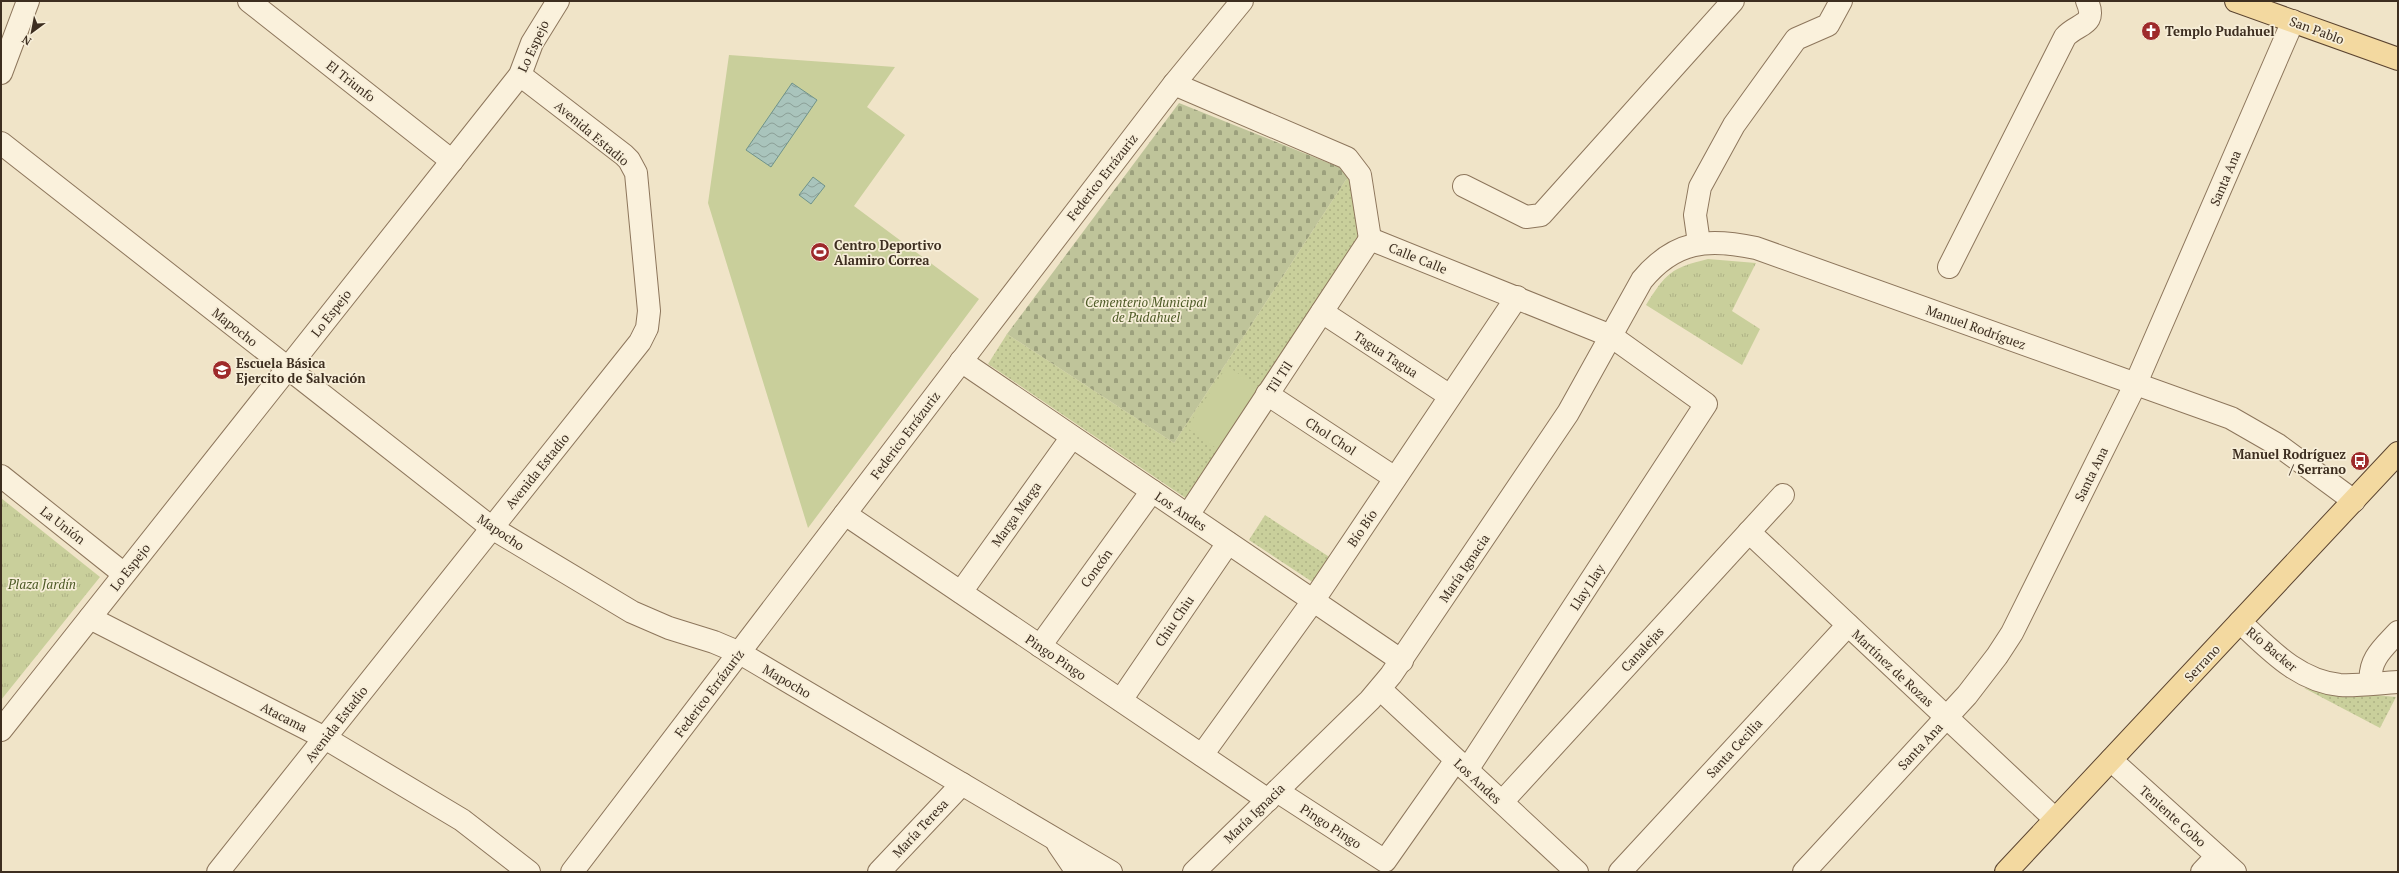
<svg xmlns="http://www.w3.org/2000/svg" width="2399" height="873" viewBox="0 0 2399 873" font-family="'PT Serif',serif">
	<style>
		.grass { fill: url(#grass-dots) }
		.cemetery { fill: url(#cemetery-stones) }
		.park { fill: url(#park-tufts) }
		.pitch { fill: #c9cf9b }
		.water { fill: url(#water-waves); stroke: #6f938a }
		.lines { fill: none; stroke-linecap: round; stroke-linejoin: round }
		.minor-casing { stroke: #8d765c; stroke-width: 24 }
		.major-casing { stroke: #5b4430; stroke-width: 24 }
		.minor { stroke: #faf1dc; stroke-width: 22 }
		.major { stroke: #f3d9a0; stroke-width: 22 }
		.labels { text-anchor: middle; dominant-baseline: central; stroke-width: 3.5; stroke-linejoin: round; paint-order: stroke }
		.street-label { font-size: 13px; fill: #3d2e20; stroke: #f7eed8 }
		.poi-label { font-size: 13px; font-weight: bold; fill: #3d2e20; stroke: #f7eed8; text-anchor: start }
		.park-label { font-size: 13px; font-style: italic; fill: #4d5a26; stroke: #f7eed8 }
	</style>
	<defs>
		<pattern id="grass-dots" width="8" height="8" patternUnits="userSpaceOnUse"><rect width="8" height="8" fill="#c9cf9b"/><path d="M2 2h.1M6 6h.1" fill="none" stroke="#aeb285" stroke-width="1.8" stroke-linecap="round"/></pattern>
		<pattern id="cemetery-stones" width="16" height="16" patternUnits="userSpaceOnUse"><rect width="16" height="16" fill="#bfc49a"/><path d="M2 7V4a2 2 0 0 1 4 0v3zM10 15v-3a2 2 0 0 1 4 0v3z" fill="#9ca07d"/></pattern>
		<pattern id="park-tufts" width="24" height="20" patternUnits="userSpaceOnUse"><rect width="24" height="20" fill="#c9cf9b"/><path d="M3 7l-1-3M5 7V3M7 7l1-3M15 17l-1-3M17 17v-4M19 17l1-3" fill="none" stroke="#aeb285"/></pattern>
		<pattern id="water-waves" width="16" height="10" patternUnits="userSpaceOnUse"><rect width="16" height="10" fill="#a9c4bc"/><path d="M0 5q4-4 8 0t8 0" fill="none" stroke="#8ba098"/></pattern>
	</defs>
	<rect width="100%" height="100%" fill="#f0e4c8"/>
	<g class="grass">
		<path d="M1351,172L1367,233L1190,501L988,364L1007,334L1174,443Z"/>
		<path d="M1265,515L1334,560L1317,585L1249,540Z"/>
		<path d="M2304,688L2396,697L2380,728Z"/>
	</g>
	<path class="cemetery" d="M1179,103L1351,172L1174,443L1007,334Z"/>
	<g class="park">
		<path d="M1708,259L1756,263L1732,311L1760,329L1742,365L1646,305C1666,273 1671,268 1708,259Z"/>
		<path d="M1,498L100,577L1,700Z"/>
	</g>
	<g class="pitch">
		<path d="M729,55L895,67L867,107L905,135L854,206L979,299L808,528L708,203Z"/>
		<path d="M1227,366L1260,388L1219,450L1187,428Z"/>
	</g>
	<g class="water">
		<path d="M792,83L817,100L771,167L746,150Z"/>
		<path d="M813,177L825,186L811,204L799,195Z"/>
	</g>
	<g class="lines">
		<defs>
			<g id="minor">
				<path d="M249,1L452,161"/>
				<path d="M1,73L28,1"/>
				<path d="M1174,84L1347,158L1360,175L1370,239"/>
				<path d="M1,143L492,528L632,612L669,628L714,642L740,653L1111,872"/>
				<path d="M1464,186L1526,217L1541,215L1733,1"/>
				<path d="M1370,239L1611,336L1706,404L1467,770"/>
				<path d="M1699,243L1695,215L1700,187L1734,125L1796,39L1828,25L1841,1"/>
				<path d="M1949,267L2065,37C2077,23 2098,26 2087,1"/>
				<path d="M1322,312L1450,396"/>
				<path d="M961,361L1402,661"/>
				<path d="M1267,394L1395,478"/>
				<path d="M1,476L124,574"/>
				<path d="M845,514L1268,800"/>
				<path d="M1188,515L1370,239"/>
				<path d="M1749,532L2055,819"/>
				<path d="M961,592L1072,437"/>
				<path d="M90,618L325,738L462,820L529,872"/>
				<path d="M2240,622C2269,649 2298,681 2340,685C2358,686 2379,683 2398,682"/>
				<path d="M1040,646L1152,491"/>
				<path d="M2371,683C2368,660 2383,648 2398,632"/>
				<path d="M1380,689L1577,872"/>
				<path d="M1121,700L1228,543"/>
				<path d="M1,730L520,75L532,43L558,1"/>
				<path d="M1202,755L1313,601L1517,297"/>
				<path d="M2111,760L2235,872"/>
				<path d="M1277,791L1385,861L1456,760"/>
				<path d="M1502,802L1783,495"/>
				<path d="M1058,844L1077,872"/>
				<path d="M218,872L640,342L647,328L649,311L636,173L629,160L624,155L520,75"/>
				<path d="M572,872L976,342L1174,84L1242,1"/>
				<path d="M879,872L962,784"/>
				<path d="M1194,872L1370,700L1391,675L1568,413L1642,280C1675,240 1708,238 1756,248L2231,418L2278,445L2354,501"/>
				<path d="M1620,872L1848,625"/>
				<path d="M1804,872L1967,695L1997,656L2012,633L2136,383L2293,21"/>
				<path d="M2202,872L2217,856"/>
			</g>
			<g id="major">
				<path d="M2236,1L2398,59"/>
				<path d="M2006,872L2398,453"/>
			</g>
		</defs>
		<use href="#minor" class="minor-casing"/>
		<use href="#major" class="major-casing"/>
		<use href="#minor" class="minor"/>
		<use href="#major" class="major"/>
	</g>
	<defs>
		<symbol id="church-disc" viewBox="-11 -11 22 22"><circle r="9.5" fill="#9e2a2b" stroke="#f7eed8"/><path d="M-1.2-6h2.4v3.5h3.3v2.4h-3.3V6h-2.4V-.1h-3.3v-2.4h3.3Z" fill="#fff"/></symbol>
		<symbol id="stadium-disc" viewBox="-11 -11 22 22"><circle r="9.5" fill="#9e2a2b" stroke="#f7eed8"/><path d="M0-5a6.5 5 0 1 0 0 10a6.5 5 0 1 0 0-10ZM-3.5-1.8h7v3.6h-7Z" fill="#fff"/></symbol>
		<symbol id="school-disc" viewBox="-11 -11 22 22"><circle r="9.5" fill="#9e2a2b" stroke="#f7eed8"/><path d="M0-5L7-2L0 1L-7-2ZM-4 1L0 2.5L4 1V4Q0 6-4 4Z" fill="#fff"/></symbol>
		<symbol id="bus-disc" viewBox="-11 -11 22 22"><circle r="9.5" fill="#9e2a2b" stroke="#f7eed8"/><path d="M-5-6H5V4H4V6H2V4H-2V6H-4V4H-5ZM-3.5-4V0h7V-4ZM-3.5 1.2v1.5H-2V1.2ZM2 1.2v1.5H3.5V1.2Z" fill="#fff"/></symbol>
	</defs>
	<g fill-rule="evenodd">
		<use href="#church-disc" x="2140" y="20" width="22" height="22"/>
		<use href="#stadium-disc" x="809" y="241" width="22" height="22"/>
		<use href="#school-disc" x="211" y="359" width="22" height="22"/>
		<use href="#bus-disc" x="2349" y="450" width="22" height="22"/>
	</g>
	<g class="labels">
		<g class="street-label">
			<text transform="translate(2317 30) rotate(20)">San Pablo</text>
			<text transform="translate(533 46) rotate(-65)">Lo Espejo</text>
			<text transform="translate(351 81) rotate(38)">El Triunfo</text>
			<text transform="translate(592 133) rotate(40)">Avenida Estadio</text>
			<text transform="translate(1102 177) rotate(-52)">Federico Errázuriz</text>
			<text transform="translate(2225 178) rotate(-67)">Santa Ana</text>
			<text transform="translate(1418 258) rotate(22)">Calle Calle</text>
			<text transform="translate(331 313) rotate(-52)">Lo Espejo</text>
			<text transform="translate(235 327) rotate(38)">Mapocho</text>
			<text transform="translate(1976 327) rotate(20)">Manuel Rodríguez</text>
			<text transform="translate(1386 354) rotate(33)">Tagua Tagua</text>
			<text transform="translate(1279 377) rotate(-56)">Til Til</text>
			<text transform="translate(905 435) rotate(-53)">Federico Errázuriz</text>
			<text transform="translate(1331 436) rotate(33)">Chol Chol</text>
			<text transform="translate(537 471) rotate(-51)">Avenida Estadio</text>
			<text transform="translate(2091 474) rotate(-64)">Santa Ana</text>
			<text transform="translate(1181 511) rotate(34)">Los Andes</text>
			<text transform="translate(1016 514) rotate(-55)">Marga Marga</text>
			<text transform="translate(63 525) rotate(38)">La Unión</text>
			<text transform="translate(1362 528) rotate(-56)">Bío Bío</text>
			<text transform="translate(501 532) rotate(34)">Mapocho</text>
			<text transform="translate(130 567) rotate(-52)">Lo Espejo</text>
			<text transform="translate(1096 568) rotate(-54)">Concón</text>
			<text transform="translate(1464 568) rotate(-56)">María Ignacia</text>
			<text transform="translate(1587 587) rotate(-57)">Llay Llay</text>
			<text transform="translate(1174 621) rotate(-56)">Chiu Chiu</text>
			<text transform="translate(1642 649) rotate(-47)">Canalejas</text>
			<text transform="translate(2272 649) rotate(40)">Río Backer</text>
			<text transform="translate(1056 657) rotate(34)">Pingo Pingo</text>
			<text transform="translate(2202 663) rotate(-47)">Serrano</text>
			<text transform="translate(1893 668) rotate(43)">Martínez de Rozas</text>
			<text transform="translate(787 681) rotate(30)">Mapocho</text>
			<text transform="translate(709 693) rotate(-53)">Federico Errázuriz</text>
			<text transform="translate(284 717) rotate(27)">Atacama</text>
			<text transform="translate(336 724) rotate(-52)">Avenida Estadio</text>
			<text transform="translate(1920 746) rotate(-47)">Santa Ana</text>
			<text transform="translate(1734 748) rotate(-47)">Santa Cecilia</text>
			<text transform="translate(1478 781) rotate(43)">Los Andes</text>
			<text transform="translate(1254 813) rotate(-44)">María Ignacia</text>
			<text transform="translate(2173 816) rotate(42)">Teniente Cobo</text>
			<text transform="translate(1331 826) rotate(33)">Pingo Pingo</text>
			<text transform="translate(920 828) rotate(-47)">María Teresa</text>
		</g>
		<g class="poi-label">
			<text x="2165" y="31">Templo Pudahuel</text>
			<text x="834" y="245">Centro Deportivo<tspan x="834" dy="15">Alamiro Correa</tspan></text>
			<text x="236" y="363">Escuela Básica<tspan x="236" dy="15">Ejercito de Salvación</tspan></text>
			<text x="2346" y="454" text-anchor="end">Manuel Rodríguez<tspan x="2346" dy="15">/ Serrano</tspan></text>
		</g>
		<g class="park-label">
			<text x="1146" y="302">Cementerio Municipal<tspan x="1146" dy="15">de Pudahuel</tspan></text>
			<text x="42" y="584">Plaza Jardín</text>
		</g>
	</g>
	<rect width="2399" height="873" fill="none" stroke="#3d2e20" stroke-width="4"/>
	<g transform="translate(32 32) rotate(212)" stroke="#f7eed8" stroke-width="3" paint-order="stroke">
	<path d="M0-3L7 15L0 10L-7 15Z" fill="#3d2e20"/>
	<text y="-6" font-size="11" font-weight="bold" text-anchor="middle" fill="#3d2e20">N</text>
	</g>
</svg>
